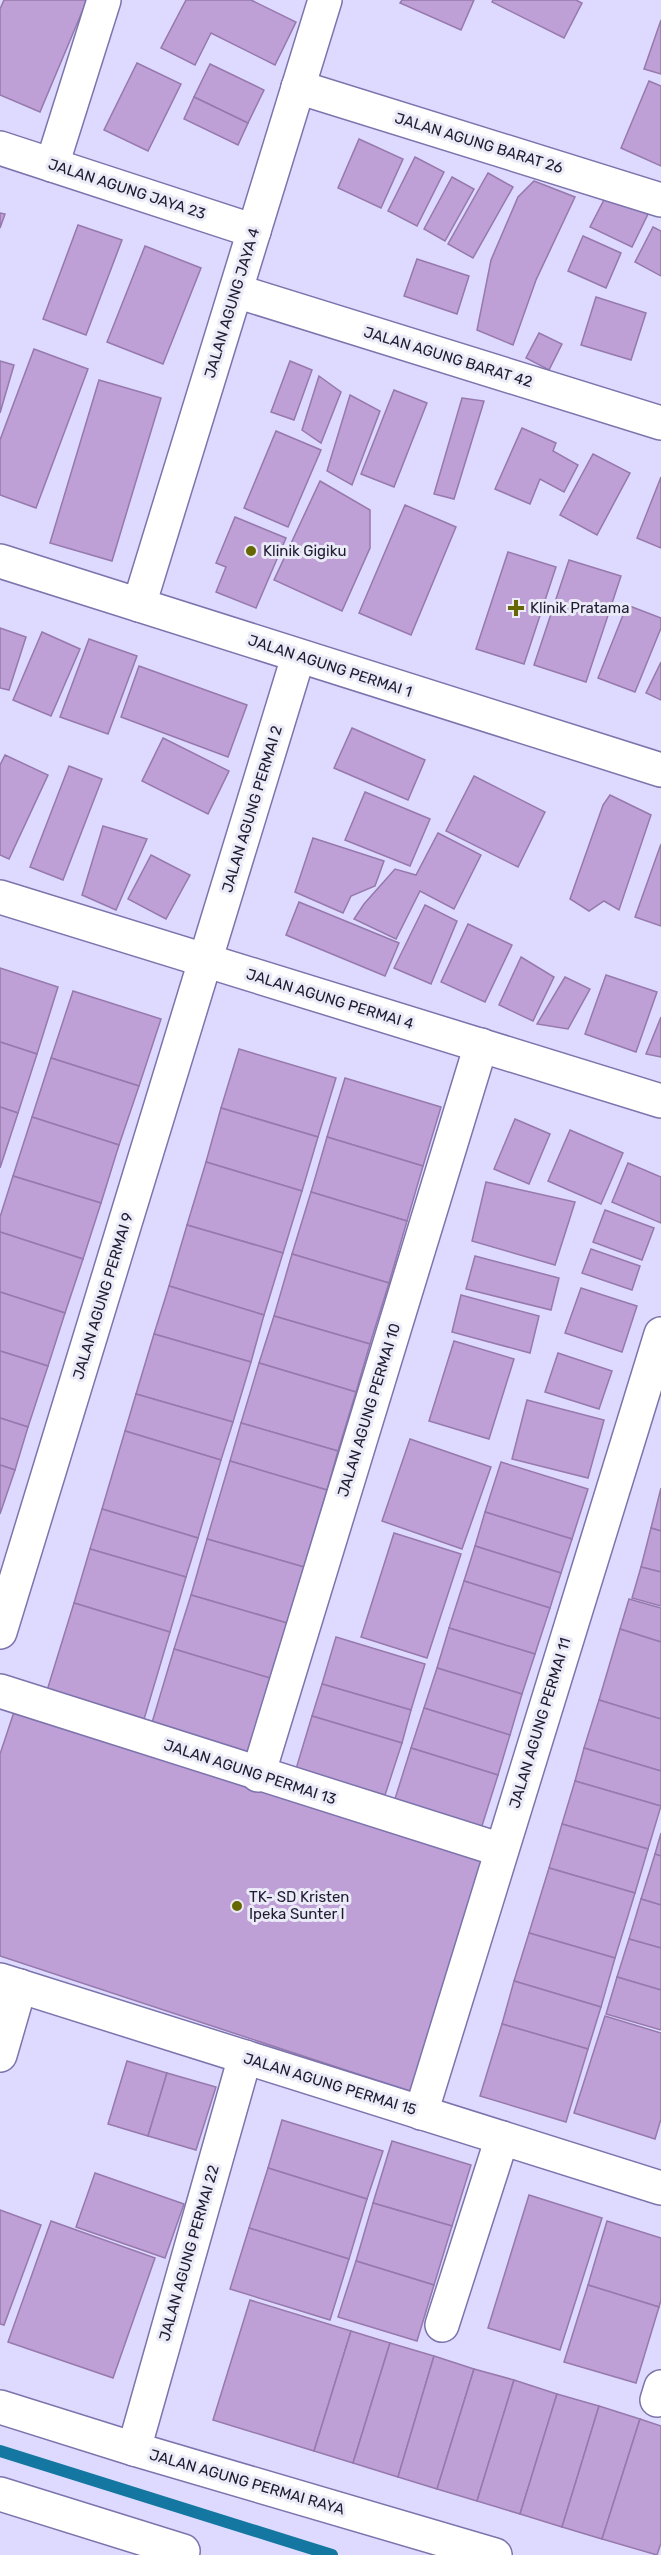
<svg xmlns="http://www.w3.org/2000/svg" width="661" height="2555" viewBox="0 0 661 2555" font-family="Rubik,sans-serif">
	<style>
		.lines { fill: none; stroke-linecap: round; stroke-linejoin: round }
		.stream { stroke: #1377a1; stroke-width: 12 }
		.building { fill: #be9fd6; stroke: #9679ad; stroke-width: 1.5 }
		.minor-casing { stroke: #7c74ac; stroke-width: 36 }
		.minor { stroke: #fff; stroke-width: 33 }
		.poi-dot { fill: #676702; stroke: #ebeaf7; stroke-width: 2 }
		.labels { text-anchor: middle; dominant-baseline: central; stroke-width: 6; stroke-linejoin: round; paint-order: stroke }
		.street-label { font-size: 15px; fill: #1f1b32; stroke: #ebeaf7 }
		.poi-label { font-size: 15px; fill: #1f1b32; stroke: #ebeaf7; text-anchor: start }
	</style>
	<rect width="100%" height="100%" fill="#dedaff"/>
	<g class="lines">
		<path class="stream" d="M0,2451L332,2555"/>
	</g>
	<g class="building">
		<path d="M4,0H87L40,112L0,95V9Z"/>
		<path d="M186,0H251L296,22L275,65L211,33L195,65L161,48Z"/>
		<path d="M402,0H474L461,30L400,3Z"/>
		<path d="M493,0H576L582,3L564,38L492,2Z"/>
		<path d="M661,20V74L644,69Z"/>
		<path d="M137,63L181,84L148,151L104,130Z"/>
		<path d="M210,64L264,90L248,123L194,97Z"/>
		<path d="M649,81L661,86V166L621,148Z"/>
		<path d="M194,97L248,123L238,145L184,119Z"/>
		<path d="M359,139L403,159L381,208L338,188Z"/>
		<path d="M415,157L444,172L417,226L388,211Z"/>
		<path d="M488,173L513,187L473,258L448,244Z"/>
		<path d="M452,177L474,189L445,241L424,229Z"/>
		<path d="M534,181L575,197L536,280L513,345L477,330L491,260L518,197Z"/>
		<path d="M607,194L648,214L632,247L590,227Z"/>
		<path d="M0,213L5,214L0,228Z"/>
		<path d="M78,225L122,240L86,335L43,319Z"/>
		<path d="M653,227L661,231V276L635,262Z"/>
		<path d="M583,236L621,253L606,288L568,271Z"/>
		<path d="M145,246L201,268L163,364L107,342Z"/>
		<path d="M417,259L469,276L457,314L404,296Z"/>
		<path d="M596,297L646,313L631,360L581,345Z"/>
		<path d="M539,333L562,344L549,370L526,358Z"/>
		<path d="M34,349L88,369L36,508L0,495V440Z"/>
		<path d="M0,361L14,365L0,413Z"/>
		<path d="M290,361L312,370L294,420L271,412Z"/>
		<path d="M319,376L341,392L321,443L302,430Z"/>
		<path d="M99,380L161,398L112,561L50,543Z"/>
		<path d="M394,390L427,403L394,487L361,474Z"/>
		<path d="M350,395L380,411L352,485L327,471Z"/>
		<path d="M462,398L484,401L454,499L434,494Z"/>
		<path d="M522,428L556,443L553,451L578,465L564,492L540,479L530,504L495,489Z"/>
		<path d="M276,431L321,450L288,527L244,508Z"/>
		<path d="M593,454L630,473L597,535L560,515Z"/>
		<path d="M661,477V548L637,538Z"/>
		<path d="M320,481L370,510V548L342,611L274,580Z"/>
		<path d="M405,505L456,527L411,635L359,613Z"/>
		<path d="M235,517L286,538L256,608L216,592L226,567L216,563Z"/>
		<path d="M508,552L556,567L524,664L476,649Z"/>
		<path d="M569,560L621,576L586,682L534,665Z"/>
		<path d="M627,605L661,618V628L635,692L598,678Z"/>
		<path d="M0,628L26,637L9,690L0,688Z"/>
		<path d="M42,632L80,649L51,716L13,700Z"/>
		<path d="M89,639L137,656L108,734L60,717Z"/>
		<path d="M661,662V700L646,693Z"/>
		<path d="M139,666L247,705L228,757L121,717Z"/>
		<path d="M352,728L425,760L408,800L334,768Z"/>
		<path d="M163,738L229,771L208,814L142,781Z"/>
		<path d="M5,755L48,775L9,859L0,855V765Z"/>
		<path d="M69,766L102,779L63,880L30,867Z"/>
		<path d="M474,776L545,812L518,867L446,831Z"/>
		<path d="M365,792L430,819L410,866L345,840Z"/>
		<path d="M610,795L651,815L619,910L604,901L589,911L570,899L603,805Z"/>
		<path d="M103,826L147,839L116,910L82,895Z"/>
		<path d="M438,833L481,855L454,909L420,891L396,939L354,919L364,904L395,869L416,875Z"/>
		<path d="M313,838L384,861L375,886L351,896L343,913L295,892Z"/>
		<path d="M661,844V926L635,917Z"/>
		<path d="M151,855L190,875L166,919L128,899Z"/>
		<path d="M299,902L399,943L385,976L286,935Z"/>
		<path d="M425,905L457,921L431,984L394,968Z"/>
		<path d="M468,924L512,945L485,1002L441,982Z"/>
		<path d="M521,957L554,977L533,1021L499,1005Z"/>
		<path d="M0,968L58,987L37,1054L0,1042Z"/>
		<path d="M606,975L657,992L636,1052L585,1034Z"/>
		<path d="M565,977L590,989L568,1029L537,1024Z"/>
		<path d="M73,991L161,1019L139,1086L51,1058Z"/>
		<path d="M661,1017V1057L646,1054Z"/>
		<path d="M0,1042L37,1054L18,1113L0,1107Z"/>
		<path d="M239,1049L336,1078L318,1137L221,1108Z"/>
		<path d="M51,1058L139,1086L119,1145L32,1117Z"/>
		<path d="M345,1078L441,1107L423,1166L327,1137Z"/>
		<path d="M0,1107L18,1113L0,1168Z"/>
		<path d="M221,1108L318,1137L302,1191L206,1162Z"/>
		<path d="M32,1117L119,1145L101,1203L13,1176Z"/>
		<path d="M515,1119L550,1134L529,1184L494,1169Z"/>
		<path d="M570,1130L623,1153L601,1204L548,1181Z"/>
		<path d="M327,1137L423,1166L407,1221L311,1192Z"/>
		<path d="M206,1162L302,1191L283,1253L187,1225Z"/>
		<path d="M628,1163L661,1177V1223L612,1202Z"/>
		<path d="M13,1176L101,1203L83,1259L0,1232V1217Z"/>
		<path d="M486,1182L575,1202L555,1265L472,1241Z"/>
		<path d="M311,1192L407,1221L389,1283L292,1254Z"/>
		<path d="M605,1210L654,1228L642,1260L593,1242Z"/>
		<path d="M187,1225L283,1253L264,1315L169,1286Z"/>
		<path d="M0,1232L83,1259L65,1313L0,1292Z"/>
		<path d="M591,1249L640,1266L632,1290L582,1273Z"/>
		<path d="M292,1254L389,1283L370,1344L274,1316Z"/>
		<path d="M475,1256L559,1278L551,1310L466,1289Z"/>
		<path d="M169,1286L264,1315L251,1362L154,1334Z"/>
		<path d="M581,1288L637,1306L622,1352L565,1333Z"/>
		<path d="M0,1292L65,1313L48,1366L0,1351Z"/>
		<path d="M461,1295L539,1316L530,1353L452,1332Z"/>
		<path d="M274,1316L370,1344L356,1392L259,1363Z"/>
		<path d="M154,1334L251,1362L233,1422L136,1394Z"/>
		<path d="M454,1341L514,1359L489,1439L429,1421Z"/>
		<path d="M0,1351L48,1366L28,1427L0,1418Z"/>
		<path d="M558,1353L612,1371L599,1409L545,1392Z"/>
		<path d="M259,1363L356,1392L338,1451L241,1423Z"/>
		<path d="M136,1394L233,1422L221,1460L125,1431Z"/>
		<path d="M527,1400L604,1420L588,1478L512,1459Z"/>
		<path d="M0,1418L28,1427L15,1470L0,1465Z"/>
		<path d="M241,1423L338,1451L327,1490L230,1461Z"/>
		<path d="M125,1431L221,1460L198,1538L102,1509Z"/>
		<path d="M410,1439L491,1467L462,1549L382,1521Z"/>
		<path d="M230,1461L327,1490L304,1567L207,1539Z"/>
		<path d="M501,1462L588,1489L572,1539L485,1512Z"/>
		<path d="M0,1465L15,1470L0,1514Z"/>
		<path d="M661,1488V1531L651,1528Z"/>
		<path d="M102,1509L198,1538L186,1577L90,1549Z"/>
		<path d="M485,1512L572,1539L561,1573L475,1546Z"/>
		<path d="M651,1528L661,1531V1572L641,1567Z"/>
		<path d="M394,1533L461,1554L427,1658L361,1637Z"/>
		<path d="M207,1539L304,1567L287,1623L191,1595Z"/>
		<path d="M475,1546L561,1573L550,1608L464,1581Z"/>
		<path d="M90,1549L186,1577L170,1632L74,1603Z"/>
		<path d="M641,1567L661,1572V1606L632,1598Z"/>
		<path d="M464,1581L550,1608L535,1654L449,1628Z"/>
		<path d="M191,1595L287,1623L270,1678L174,1649Z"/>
		<path d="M629,1599L661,1608V1642L620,1629Z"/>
		<path d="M74,1603L170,1632L142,1726L45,1697Z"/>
		<path d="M449,1628L535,1654L522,1694L437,1668Z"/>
		<path d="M620,1629L661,1642V1719L599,1700Z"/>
		<path d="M336,1637L425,1664L411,1710L322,1684Z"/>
		<path d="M174,1649L270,1678L247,1755L151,1726Z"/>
		<path d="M437,1668L522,1694L510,1735L424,1708Z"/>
		<path d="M322,1684L411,1710L402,1743L312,1716Z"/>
		<path d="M18,1700L490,1856L412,2092L0,1956V1754Z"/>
		<path d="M599,1700L661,1719V1771L584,1748Z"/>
		<path d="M424,1708L510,1735L498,1775L411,1748Z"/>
		<path d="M312,1716L402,1743L385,1795L296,1769Z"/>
		<path d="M411,1748L498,1775L481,1829L394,1802Z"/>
		<path d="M584,1748L661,1771V1806L575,1781Z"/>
		<path d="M575,1781L661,1806L648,1849L562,1824Z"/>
		<path d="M562,1824L648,1849L635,1893L549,1868Z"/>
		<path d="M661,1833V1856L655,1854Z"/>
		<path d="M655,1854L661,1856V1905L641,1899Z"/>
		<path d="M549,1868L635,1893L615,1958L529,1933Z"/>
		<path d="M641,1899L661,1905V1948L629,1939Z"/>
		<path d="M529,1933L615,1958L601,2007L514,1981Z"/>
		<path d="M629,1939L661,1948V1990L617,1977Z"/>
		<path d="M617,1977L661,1990V2030L606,2014Z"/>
		<path d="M514,1981L601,2007L588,2049L502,2024Z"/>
		<path d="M605,2016L661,2033V2119L655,2139L574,2113Z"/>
		<path d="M502,2024L588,2049L566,2122L480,2096Z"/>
		<path d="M127,2061L167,2073L148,2136L108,2124Z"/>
		<path d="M167,2073L216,2087L196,2150L148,2136Z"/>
		<path d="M282,2120L383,2151L367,2199L268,2168Z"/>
		<path d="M392,2141L471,2165L452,2226L373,2203Z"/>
		<path d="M268,2168L367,2199L349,2259L249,2228Z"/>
		<path d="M95,2173L184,2204L165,2258L76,2227Z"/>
		<path d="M529,2195L602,2218L560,2350L488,2328Z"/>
		<path d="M373,2203L452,2226L434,2285L356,2261Z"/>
		<path d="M0,2210L41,2225L4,2325L0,2324Z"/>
		<path d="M51,2221L155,2258L113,2378L8,2342Z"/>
		<path d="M607,2221L661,2238V2300L659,2307L588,2285Z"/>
		<path d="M249,2228L349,2259L330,2320L230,2289Z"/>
		<path d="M356,2261L434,2285L417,2341L338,2317Z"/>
		<path d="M588,2285L659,2307L636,2383L564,2362Z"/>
		<path d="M250,2300L351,2331L314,2451L213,2420Z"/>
		<path d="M351,2331L390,2343L353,2463L314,2451Z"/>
		<path d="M390,2343L434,2356L398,2477L353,2463Z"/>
		<path d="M434,2356L474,2369L437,2489L398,2477Z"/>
		<path d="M474,2369L514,2380L477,2501L437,2489Z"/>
		<path d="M514,2380L557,2394L520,2514L477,2501Z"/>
		<path d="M557,2394L599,2406L562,2527L520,2514Z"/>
		<path d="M599,2406L640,2419L602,2539L562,2527Z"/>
		<path d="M640,2419L661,2426V2543L657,2555L602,2539Z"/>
	</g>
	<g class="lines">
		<defs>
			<g id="minor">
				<path d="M298,87L661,200"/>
				<path d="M0,148L254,231"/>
				<path d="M52,165L104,0"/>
				<path d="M236,291L661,423"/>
				<path d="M0,561L661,770"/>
				<path d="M139,605L325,0"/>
				<path d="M0,897L661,1101"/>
				<path d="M0,1632L298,657"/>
				<path d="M0,1691L501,1850"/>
				<path d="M258,1775L481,1045"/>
				<path d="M0,1980L661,2188"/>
				<path d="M0,2055L20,1986"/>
				<path d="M421,2113L661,1334"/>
				<path d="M442,2325L502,2138"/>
				<path d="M657,2400L661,2387"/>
				<path d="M0,2407L134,2449L495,2555"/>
				<path d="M134,2449L245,2057"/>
				<path d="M0,2494L183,2551L182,2555"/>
			</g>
		</defs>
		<use href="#minor" class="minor-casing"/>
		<use href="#minor" class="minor"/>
	</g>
	<g class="poi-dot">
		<circle cx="251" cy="551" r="6"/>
		<path d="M513 599h6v6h6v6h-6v6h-6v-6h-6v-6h6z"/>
		<circle cx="237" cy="1906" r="6"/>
	</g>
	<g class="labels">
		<g class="street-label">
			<text transform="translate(479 143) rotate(17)">JALAN AGUNG BARAT 26</text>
			<text transform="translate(127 189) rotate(18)">JALAN AGUNG JAYA 23</text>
			<text transform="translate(232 303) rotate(-73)">JALAN AGUNG JAYA 4</text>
			<text transform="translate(448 357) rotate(17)">JALAN AGUNG BARAT 42</text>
			<text transform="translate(330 666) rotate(18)">JALAN AGUNG PERMAI 1</text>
			<text transform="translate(252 809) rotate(-73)">JALAN AGUNG PERMAI 2</text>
			<text transform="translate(330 999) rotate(17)">JALAN AGUNG PERMAI 4</text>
			<text transform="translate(103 1296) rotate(-73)">JALAN AGUNG PERMAI 9</text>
			<text transform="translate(369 1410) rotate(-73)">JALAN AGUNG PERMAI 10</text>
			<text transform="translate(540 1723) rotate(-73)">JALAN AGUNG PERMAI 11</text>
			<text transform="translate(250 1772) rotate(18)">JALAN AGUNG PERMAI 13</text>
			<text transform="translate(330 2084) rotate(17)">JALAN AGUNG PERMAI 15</text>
			<text transform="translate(189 2253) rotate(-74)">JALAN AGUNG PERMAI 22</text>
			<text transform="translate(247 2482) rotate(16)">JALAN AGUNG PERMAI RAYA</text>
		</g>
		<g class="poi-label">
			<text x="263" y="551">Klinik Gigiku</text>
			<text x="530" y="608">Klinik Pratama</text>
			<text x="249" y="1897">TK- SD Kristen<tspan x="249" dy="17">Ipeka Sunter I</tspan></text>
		</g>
	</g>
</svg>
